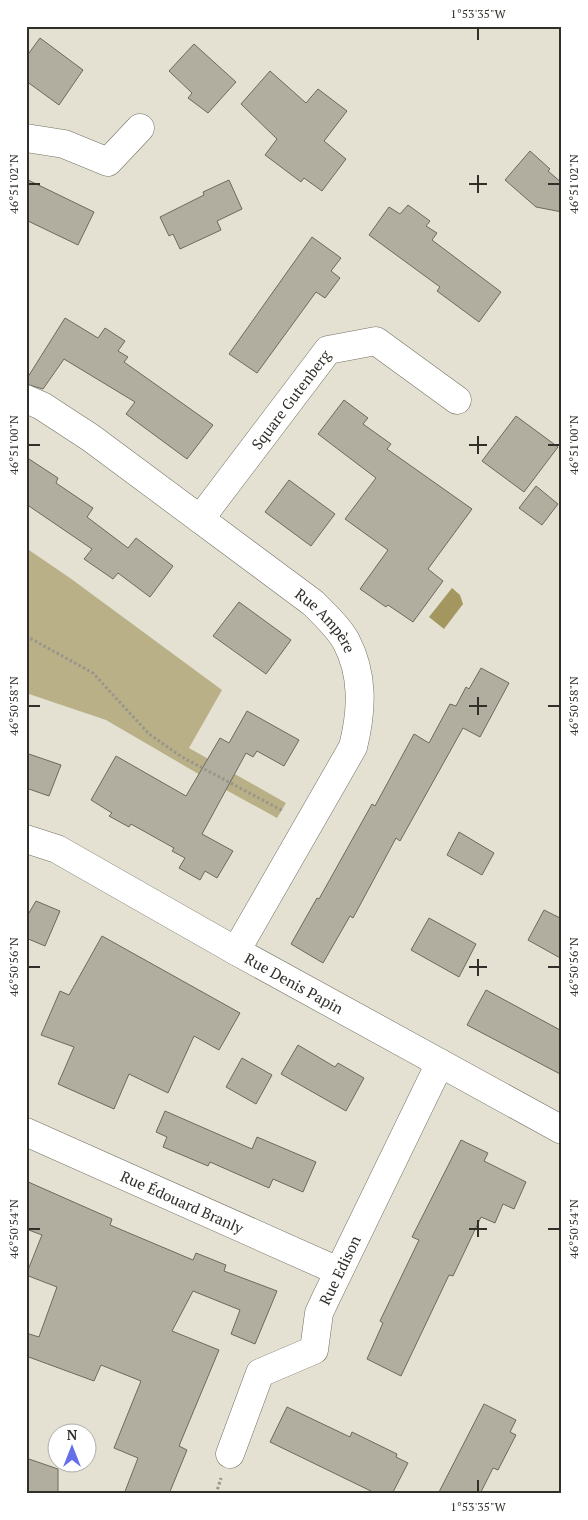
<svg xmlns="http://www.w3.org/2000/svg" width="588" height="1520" viewBox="0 0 588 1520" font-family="'PT Serif',serif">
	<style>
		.green { fill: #bab088 }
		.water { fill: #a3965f }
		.building { fill: #b1ad9f; stroke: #6d6a5d }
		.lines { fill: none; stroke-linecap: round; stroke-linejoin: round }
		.minor-casing { stroke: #747164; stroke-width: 29 }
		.path { stroke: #98968b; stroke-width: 3; stroke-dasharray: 2.5 2.5; stroke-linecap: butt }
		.minor { stroke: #fff; stroke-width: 28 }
		.ticks { fill: none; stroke: #312f2a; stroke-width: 2 }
		.labels { text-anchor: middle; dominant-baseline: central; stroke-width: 4; stroke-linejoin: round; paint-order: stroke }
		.street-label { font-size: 15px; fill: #312f2a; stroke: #fff }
		.neatline { fill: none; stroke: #312f2a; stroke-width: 2 }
		.ticks-label { font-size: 12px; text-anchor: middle; fill: #312f2a }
	</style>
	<rect width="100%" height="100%" fill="#e4e1d2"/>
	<path class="green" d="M26,548L70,578L222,690L189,748L286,803L277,818L226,790L106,720L26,693Z"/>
	<path class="water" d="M452,588L460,595L463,604L444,629L429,617Z"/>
	<g class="building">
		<path d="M40,38L83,70L59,105L26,81V57Z"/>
		<path d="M194,44L236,82L208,113L188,98L192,93L169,71Z"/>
		<path d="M270,71L306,103L318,89L347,111L324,141L346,159L322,191L304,178L301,182L265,155L277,139L241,104Z"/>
		<path d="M530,151L550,169L548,171L562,183V212L536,207L505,180Z"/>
		<path d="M26,179L94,212L78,245L26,220Z"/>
		<path d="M229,180L242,209L217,221L221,230L180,249L173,234L169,236L160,217L204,195L203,192Z"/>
		<path d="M408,205L430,221L426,226L437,233L432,240L501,292L479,322L437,291L440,287L369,235L389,207L400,214Z"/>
		<path d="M312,237L341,258L331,271L340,278L325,298L316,292L257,373L229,354Z"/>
		<path d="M65,318L98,338L105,328L125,341L118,351L128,357L124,362L213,425L187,459L126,414L135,402L64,359L43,389L26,384V380Z"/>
		<path d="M344,400L368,418L363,424L391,444L387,449L472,509L428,569L443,581L413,622L388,605L386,607L360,589L388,550L345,519L376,478L318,434Z"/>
		<path d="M516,416L558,447L524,492L482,461Z"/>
		<path d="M26,457L58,478L56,483L93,508L87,517L128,548L136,538L173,566L150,597L118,573L113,579L84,559L92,549L26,504Z"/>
		<path d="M289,480L335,514L311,546L265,512Z"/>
		<path d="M536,486L558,504L542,525L519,508Z"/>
		<path d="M239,602L291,640L266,674L213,636Z"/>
		<path d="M481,668L509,683L480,737L463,728L400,841L396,838L353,918L350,916L323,963L291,944L317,898L319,899L372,804L375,806L414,734L429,743L450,704L456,706L466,687L469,689Z"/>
		<path d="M247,711L299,740L284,766L257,751L253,757L246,753L202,834L233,851L217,878L205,871L200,880L179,868L185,858L172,851L174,848L131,824L129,827L109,816L112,813L91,800L116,756L186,796L220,738L229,743Z"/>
		<path d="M26,753L61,765L49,796L26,788Z"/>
		<path d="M459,832L494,853L482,875L447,855Z"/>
		<path d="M36,901L60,911L45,946L26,938V918Z"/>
		<path d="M544,910L562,919V959L528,940Z"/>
		<path d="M429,918L476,944L459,977L411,950Z"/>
		<path d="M102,936L240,1013L219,1050L194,1036L168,1093L129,1074L114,1109L58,1084L74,1047L41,1035L60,991L69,995Z"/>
		<path d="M486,990L562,1031V1075L467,1025Z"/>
		<path d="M298,1045L335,1067L338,1063L364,1078L346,1111L281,1074Z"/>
		<path d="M242,1058L272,1075L256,1104L226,1087Z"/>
		<path d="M165,1111L252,1149L257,1137L316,1162L303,1192L273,1179L269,1188L210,1162L208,1166L163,1147L167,1137L156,1132Z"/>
		<path d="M461,1140L488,1153L484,1161L526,1182L514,1209L503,1204L495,1223L481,1217L453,1276L449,1275L401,1376L367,1359L383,1323L380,1321L419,1240L412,1237Z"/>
		<path d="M26,1181L112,1219L110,1225L193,1260L196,1253L226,1265L224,1271L277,1291L255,1344L231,1334L240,1310L193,1291L172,1331L219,1350L179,1446L187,1450L169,1494H124L138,1458L114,1448L141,1381L101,1365L94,1381L26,1356V1333L39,1337L57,1287L26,1275L42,1235L26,1229Z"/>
		<path d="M484,1404L516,1420L510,1432L516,1435L498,1470L493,1468L480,1494H438Z"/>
		<path d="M287,1407L350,1437L352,1432L397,1454L396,1457L408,1463L392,1494H377L270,1442Z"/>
		<path d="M26,1458L58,1469V1494H26Z"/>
	</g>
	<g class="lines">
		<defs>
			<g id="minor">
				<path d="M26,138L64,144L108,162L140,128"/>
				<path id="s1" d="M26,399L42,406L91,438L313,603C325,615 338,627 346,641C364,675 362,711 353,747L236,951"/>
				<path id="s2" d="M200,519L328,350L376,341L457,400"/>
				<path id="s3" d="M26,839L57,849L236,951L562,1130"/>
				<path id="s4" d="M26,1132L338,1271"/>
				<path id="s5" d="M230,1454L260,1373L314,1350L319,1313L325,1300L440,1063"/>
			</g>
		</defs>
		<use href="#minor" class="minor-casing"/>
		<g class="path">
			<path d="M26,636L93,673L149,734L182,757L283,811"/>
			<path d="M216,1494L221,1478"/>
		</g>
		<use href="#minor" class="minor"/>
	</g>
	<path class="ticks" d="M478,28V40M478,175V193M28,184H40M469,184H487M548,184H560M478,436V454M28,445H40M469,445H487M548,445H560M478,697V715M28,706H40M469,706H487M548,706H560M478,959V976M28,967H40M469,967H487M548,967H560M478,1220V1237M28,1229H40M469,1229H487M548,1229H560M478,1480V1492"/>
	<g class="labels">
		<g class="street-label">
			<text stroke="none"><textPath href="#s2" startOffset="150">Square Gutenberg</textPath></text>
			<text stroke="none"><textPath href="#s1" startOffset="374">Rue Ampère</textPath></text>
			<text stroke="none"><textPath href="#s3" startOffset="305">Rue Denis Papin</textPath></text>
			<text stroke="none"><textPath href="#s4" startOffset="171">Rue Édouard Branly</textPath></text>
			<text stroke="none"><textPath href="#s5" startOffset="230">Rue Edison</textPath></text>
		</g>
	</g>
	<rect width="588" height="1520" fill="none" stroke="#ffffff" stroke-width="55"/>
	<g transform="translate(72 1448)"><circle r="24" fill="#ffffff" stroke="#adacaa"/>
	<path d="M0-4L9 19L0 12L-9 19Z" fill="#656fe8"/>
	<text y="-8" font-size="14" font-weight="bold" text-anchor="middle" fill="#312f2a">N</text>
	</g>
	<rect x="28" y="28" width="532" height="1464" class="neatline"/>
	<g class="ticks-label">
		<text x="478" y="18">1°53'35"W</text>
		<text transform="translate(14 184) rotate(-90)" y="4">46°51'02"N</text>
		<text transform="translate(574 184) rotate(-90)" y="4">46°51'02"N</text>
		<text transform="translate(14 445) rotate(-90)" y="4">46°51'00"N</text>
		<text transform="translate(574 445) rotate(-90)" y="4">46°51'00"N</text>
		<text transform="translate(14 706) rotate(-90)" y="4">46°50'58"N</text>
		<text transform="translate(574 706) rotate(-90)" y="4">46°50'58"N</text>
		<text transform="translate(14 967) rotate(-90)" y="4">46°50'56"N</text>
		<text transform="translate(574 967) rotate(-90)" y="4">46°50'56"N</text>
		<text transform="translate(14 1229) rotate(-90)" y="4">46°50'54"N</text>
		<text transform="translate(574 1229) rotate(-90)" y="4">46°50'54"N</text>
		<text x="478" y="1511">1°53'35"W</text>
	</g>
</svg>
